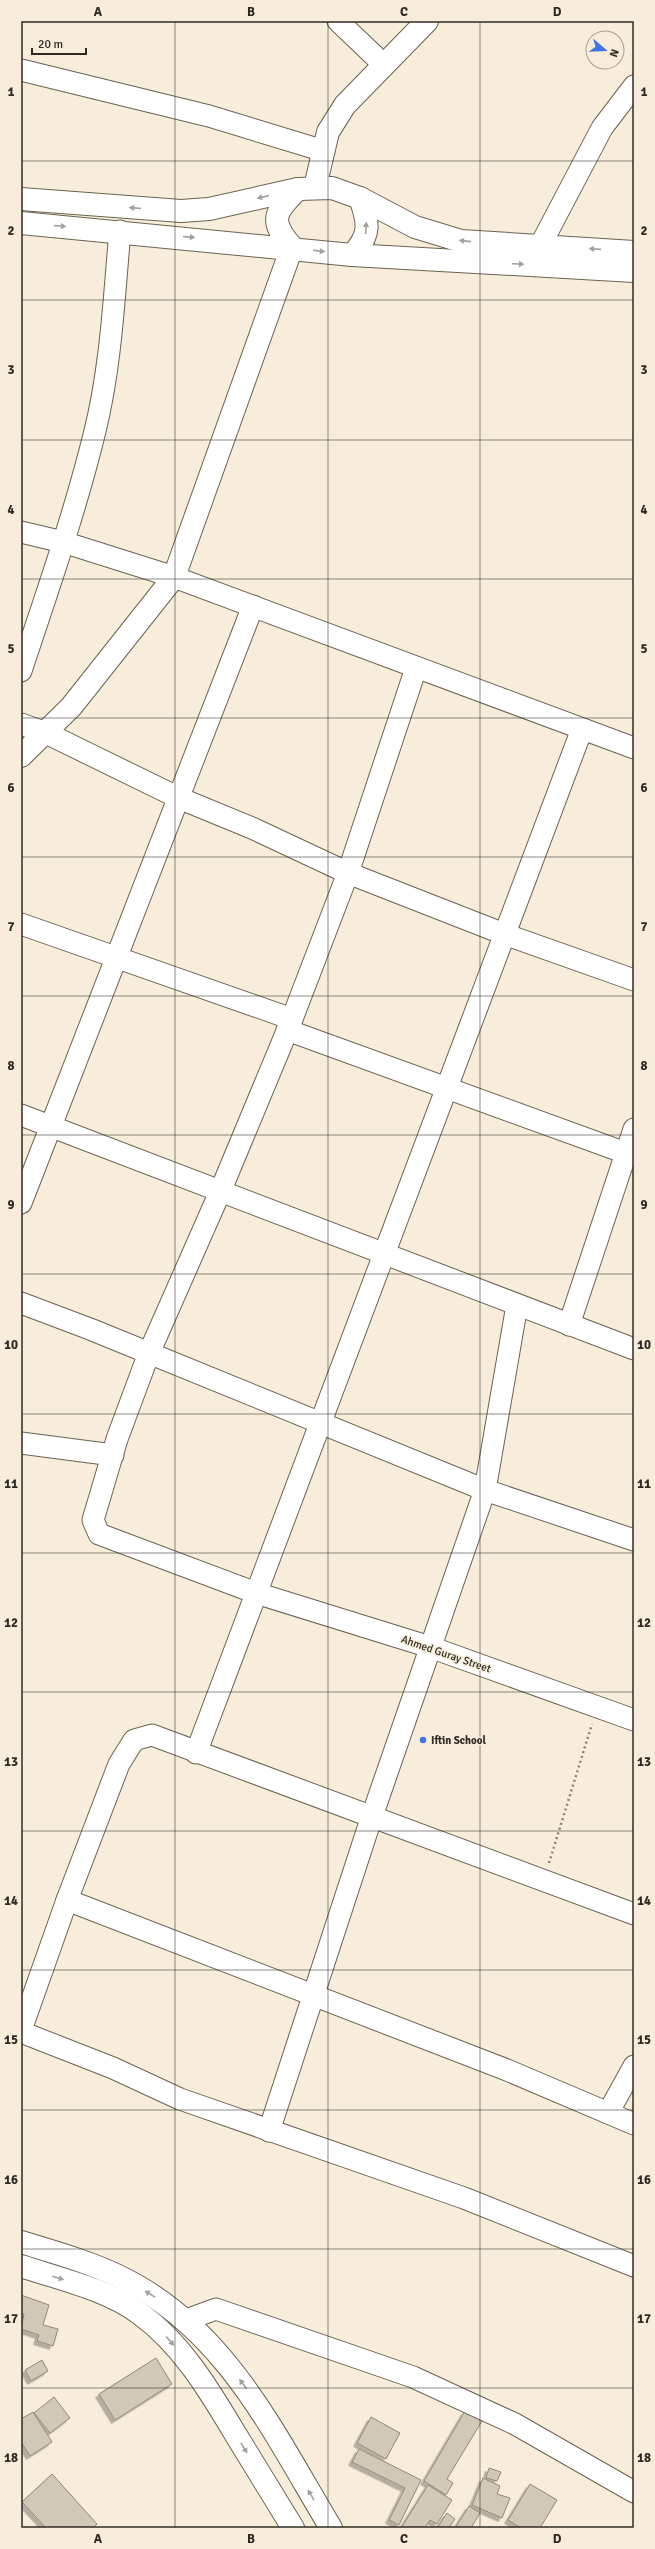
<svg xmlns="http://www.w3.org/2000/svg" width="655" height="2549" viewBox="0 0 655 2549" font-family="Signika,sans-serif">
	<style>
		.building { fill: #d1c8b5; stroke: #918876; filter: url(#shadow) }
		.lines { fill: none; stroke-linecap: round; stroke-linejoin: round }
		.street-casing { stroke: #6b6352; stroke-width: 23 }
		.secondary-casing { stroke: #6b6352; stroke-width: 24 }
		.path { stroke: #8b8478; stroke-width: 2.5; stroke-dasharray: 2 3; stroke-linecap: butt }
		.street { stroke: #fff; stroke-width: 21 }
		.secondary { stroke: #fff; stroke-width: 22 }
		.oneway { fill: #a1a09c }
		.grid { fill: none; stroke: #2f2b24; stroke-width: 1; stroke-opacity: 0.55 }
		.poi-dot { fill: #4274e5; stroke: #f7edda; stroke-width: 1.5 }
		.labels { text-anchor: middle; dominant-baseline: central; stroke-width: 3; stroke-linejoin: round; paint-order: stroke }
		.street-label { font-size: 11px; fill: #2f2b24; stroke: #f7edda }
		.poi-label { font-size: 11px; font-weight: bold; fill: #2f2b24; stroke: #f7edda; text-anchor: start }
		.neatline { fill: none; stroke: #2f2b24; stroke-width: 1.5 }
		.grid-label { font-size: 13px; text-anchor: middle; font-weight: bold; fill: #2f2b24 }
	</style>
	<defs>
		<filter id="shadow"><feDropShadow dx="-3.5" dy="3.5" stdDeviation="0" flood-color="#0004"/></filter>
	</defs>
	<rect width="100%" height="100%" fill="#f7edda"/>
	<g class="building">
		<path d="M21,2295L49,2305L43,2325L58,2329L53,2346L37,2341L39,2335L21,2329L24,2314L21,2313Z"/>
		<path d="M156,2358L172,2384L115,2420L99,2394Z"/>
		<path d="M42,2360L48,2371L31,2381L25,2370Z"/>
		<path d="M54,2397L70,2418L50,2433L34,2413Z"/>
		<path d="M465,2411L482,2421L447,2479L453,2483L446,2495L424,2481Z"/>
		<path d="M33,2412L52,2442L30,2456L21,2442V2419Z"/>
		<path d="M371,2417L400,2433L386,2459L357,2443Z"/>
		<path d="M359,2449L421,2480L399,2525L389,2520L405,2488L352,2462Z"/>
		<path d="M489,2468L501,2472L497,2481L486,2478Z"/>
		<path d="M52,2474L97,2524L93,2528H46L22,2502Z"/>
		<path d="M483,2478L500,2486L497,2494L510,2498L502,2518L472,2505Z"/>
		<path d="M530,2484L557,2500L540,2528H521L508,2520Z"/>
		<path d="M428,2485L452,2500L437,2524L430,2520L425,2528H401Z"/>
		<path d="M469,2506L480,2513L471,2528H455Z"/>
		<path d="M447,2513L455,2519L449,2528H437Z"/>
	</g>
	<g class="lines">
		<defs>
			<g id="street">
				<path d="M338,21L384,65"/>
				<path d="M21,70L209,116L324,151"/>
				<path d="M540,246L602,128L634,86"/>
				<path d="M21,532L63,542L174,577L634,748"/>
				<path d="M416,668L348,873L292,1019L220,1192L149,1353L117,1439L93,1520L99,1534L256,1593L430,1647L634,1720"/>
				<path d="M21,671C47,592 75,513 95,431C111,366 114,298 120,231"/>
				<path d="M21,724L46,733L179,798L252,828L348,873L504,934L634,980"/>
				<path d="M21,924L292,1019"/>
				<path d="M287,1030L634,1156"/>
				<path d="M21,1115L634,1349"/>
				<path d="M21,1203L253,606"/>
				<path d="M21,1303L90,1329L485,1490L634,1540"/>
				<path d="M569,1325L634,1129"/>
				<path d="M21,1443L113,1455"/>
				<path d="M196,1753L582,729"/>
				<path d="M67,1900L507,2070L634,2124"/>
				<path d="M21,2030L67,1900L119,1764L134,1740L152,1735L634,1914"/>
				<path d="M21,2032L113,2068L180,2099L464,2198L634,2266"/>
				<path d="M608,2113L634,2066"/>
				<path d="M269,2131L371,1819L485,1490L517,1305"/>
				<path d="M186,2320L216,2309L413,2377L515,2424L634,2492"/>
			</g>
			<g id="secondary">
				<path d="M315,187L328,132L345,105L427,21"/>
				<path d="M21,199L181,211L209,209L298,189L332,188L360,198L415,227L461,241L634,252"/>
				<path d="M21,223L352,255L634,271"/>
				<path d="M352,255C371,235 369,223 360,198"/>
				<path d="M21,756L71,707L174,577L292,247C269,221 274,212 298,189"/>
				<path d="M21,2242C53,2252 87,2261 118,2276C225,2327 273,2432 331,2528"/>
				<path d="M21,2266C60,2279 106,2289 139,2313C182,2344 209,2390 236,2435C255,2466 274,2497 293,2528"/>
			</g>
		</defs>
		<use href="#street" class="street-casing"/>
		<use href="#secondary" class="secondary-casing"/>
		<path class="path" d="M549,1863L592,1724"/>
		<use href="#street" class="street"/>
		<use href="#secondary" class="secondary"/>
	</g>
	<defs><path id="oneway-solid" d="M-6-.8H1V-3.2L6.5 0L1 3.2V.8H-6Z"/></defs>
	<g class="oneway">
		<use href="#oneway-solid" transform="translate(263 197) rotate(167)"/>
		<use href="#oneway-solid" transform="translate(135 208) rotate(-175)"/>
		<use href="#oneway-solid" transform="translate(60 226) rotate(4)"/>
		<use href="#oneway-solid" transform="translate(366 228) rotate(-87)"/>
		<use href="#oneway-solid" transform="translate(189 237) rotate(5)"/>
		<use href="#oneway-solid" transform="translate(465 241) rotate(-174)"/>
		<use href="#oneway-solid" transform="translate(595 249) rotate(-176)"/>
		<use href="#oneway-solid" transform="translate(319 251) rotate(7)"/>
		<use href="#oneway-solid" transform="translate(518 264) rotate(3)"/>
		<use href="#oneway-solid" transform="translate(58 2278) rotate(18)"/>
		<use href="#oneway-solid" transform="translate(150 2294) rotate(-148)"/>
		<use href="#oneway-solid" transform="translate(170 2341) rotate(49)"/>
		<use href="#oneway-solid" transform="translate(243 2384) rotate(-127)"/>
		<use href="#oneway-solid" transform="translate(244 2448) rotate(59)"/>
		<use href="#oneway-solid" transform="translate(311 2495) rotate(-121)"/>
	</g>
	<path class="grid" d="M175,21V2528M328,21V2528M480,21V2528M21,161H634M21,300H634M21,440H634M21,579H634M21,718H634M21,857H634M21,996H634M21,1135H634M21,1274H634M21,1414H634M21,1553H634M21,1692H634M21,1831H634M21,1970H634M21,2110H634M21,2249H634M21,2388H634"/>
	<circle class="poi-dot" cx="423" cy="1740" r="4"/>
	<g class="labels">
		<g class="street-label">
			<text transform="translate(446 1654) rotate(19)">Ahmed Guray Street</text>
		</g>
		<g class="poi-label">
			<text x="431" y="1740">Iftin School</text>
		</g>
	</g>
	<rect width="655" height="2549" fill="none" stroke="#f7edda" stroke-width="44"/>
	<g transform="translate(605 50) rotate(109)"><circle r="19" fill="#f7edda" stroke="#a79f91"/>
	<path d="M0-3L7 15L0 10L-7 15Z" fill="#4274e5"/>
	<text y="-6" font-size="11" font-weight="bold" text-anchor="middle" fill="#2f2b24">N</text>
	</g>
	<path d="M32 48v6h54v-6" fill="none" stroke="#2f2b24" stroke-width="2"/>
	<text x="38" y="48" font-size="12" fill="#2f2b24" stroke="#f7edda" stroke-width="3" paint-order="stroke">20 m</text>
	<rect x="22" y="22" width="611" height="2505" class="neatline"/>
	<g class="grid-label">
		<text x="98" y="16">A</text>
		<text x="251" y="16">B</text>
		<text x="404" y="16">C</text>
		<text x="557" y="16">D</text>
		<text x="11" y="96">1</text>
		<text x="644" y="96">1</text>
		<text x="11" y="235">2</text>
		<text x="644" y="235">2</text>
		<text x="11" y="374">3</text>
		<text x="644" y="374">3</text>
		<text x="11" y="514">4</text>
		<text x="644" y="514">4</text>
		<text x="11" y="653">5</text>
		<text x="644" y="653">5</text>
		<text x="11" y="792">6</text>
		<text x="644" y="792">6</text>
		<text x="11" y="931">7</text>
		<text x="644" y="931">7</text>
		<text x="11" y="1070">8</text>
		<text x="644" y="1070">8</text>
		<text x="11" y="1209">9</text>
		<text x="644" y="1209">9</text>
		<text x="11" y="1349">10</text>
		<text x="644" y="1349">10</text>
		<text x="11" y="1488">11</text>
		<text x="644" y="1488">11</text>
		<text x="11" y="1627">12</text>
		<text x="644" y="1627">12</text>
		<text x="11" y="1766">13</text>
		<text x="644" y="1766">13</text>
		<text x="11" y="1905">14</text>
		<text x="644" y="1905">14</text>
		<text x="11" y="2044">15</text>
		<text x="644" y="2044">15</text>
		<text x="11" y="2184">16</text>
		<text x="644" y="2184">16</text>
		<text x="11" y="2323">17</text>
		<text x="644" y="2323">17</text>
		<text x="11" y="2462">18</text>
		<text x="644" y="2462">18</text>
		<text x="98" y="2543">A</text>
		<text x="251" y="2543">B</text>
		<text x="404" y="2543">C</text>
		<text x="557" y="2543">D</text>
	</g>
</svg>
